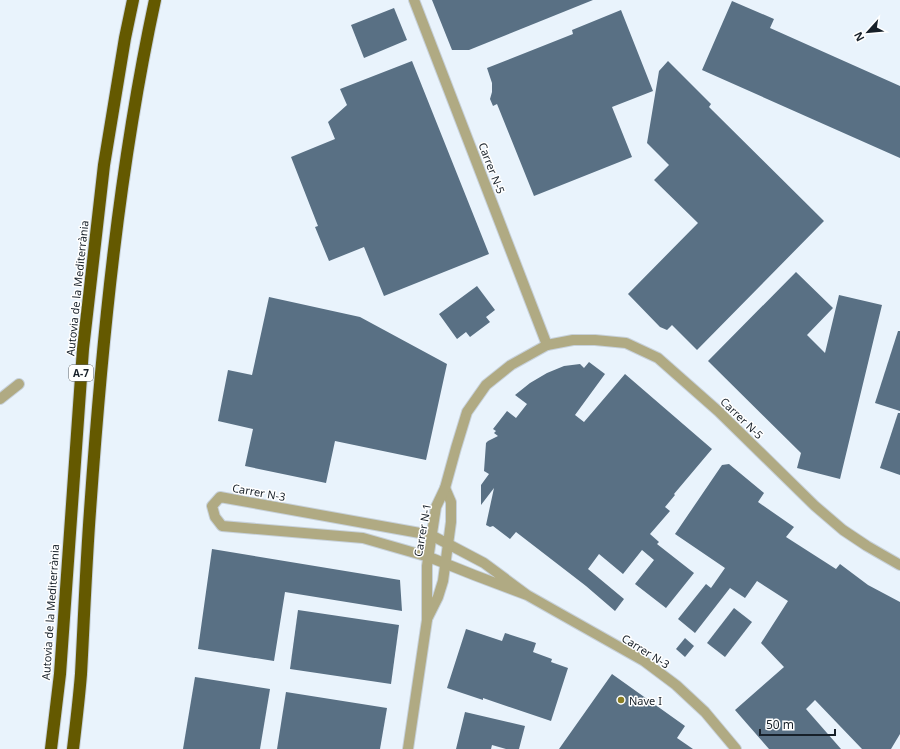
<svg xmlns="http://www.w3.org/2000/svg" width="900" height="749" viewBox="0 0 900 749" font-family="'Noto Sans',sans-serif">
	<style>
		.building { fill: #597084 }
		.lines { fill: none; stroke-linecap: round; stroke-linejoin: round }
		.minor-casing { stroke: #c7d1da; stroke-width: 12 }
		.highway-casing { stroke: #c7d1da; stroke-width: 14 }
		.minor { stroke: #b0aa83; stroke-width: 10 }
		.highway { stroke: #645900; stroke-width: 12 }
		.poi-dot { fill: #8b7f25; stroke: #fff; stroke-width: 1.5 }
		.labels { text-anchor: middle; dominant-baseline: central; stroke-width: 3; stroke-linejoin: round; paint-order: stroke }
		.shield { fill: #fff; stroke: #5d6369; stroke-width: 1 }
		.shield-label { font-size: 10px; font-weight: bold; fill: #172029 }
		.street-label { font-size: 11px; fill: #172029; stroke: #fff }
		.poi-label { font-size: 11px; fill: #172029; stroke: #fff; text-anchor: start }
	</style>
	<rect width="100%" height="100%" fill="#e9f3fc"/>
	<g class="building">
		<path d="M432,0H593L469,50H452Z"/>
		<path d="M732,1L774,19L770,28L900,86V158L702,70Z"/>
		<path d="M394,8L407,40L364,58L351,25Z"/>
		<path d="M621,10L653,91L612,107L632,157L534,196L497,104L493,106L490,99L492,92V83L487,68L573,34L572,30Z"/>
		<path d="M412,61L489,254L384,296L364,247L329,261L315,227L318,226L291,157L335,139L328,122L347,105L340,89Z"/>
		<path d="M668,61L711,104L709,107L824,221L697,350L672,325L667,330L660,327L628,294L698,223L654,180L669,165L647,143L659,71Z"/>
		<path d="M796,272L833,308L807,335L825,353L839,295L882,305L840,479L797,468L801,453L708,361Z"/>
		<path d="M477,286L495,310L486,317L490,322L470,337L466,332L457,339L439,314Z"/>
		<path d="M269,297L360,317L447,364L426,460L335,441L326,483L245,466L253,429L218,421L228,370L252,375Z"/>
		<path d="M898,331H900V411L875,403Z"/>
		<path d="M589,362L605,374L575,415L584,422L625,374L712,449L674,494L675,495L665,507L670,511L650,534L659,542L657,544L694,573L666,608L635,584L654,560L642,550L623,574L599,554L588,569L624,599L615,611L586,586L516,532L510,539L493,526L490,527L486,525L494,488L481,505V485L489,474L484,471L486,443L488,441L498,436L494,433L496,431L493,429L507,411L516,418L527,404L515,395L530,383L547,373L564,366L580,364L584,368Z"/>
		<path d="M898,413H900V475L880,468Z"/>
		<path d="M729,464L764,493L758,502L794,527L786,537L836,569L840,564L868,585L900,602V734L891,749H862L815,700L806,709L841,749H769L735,710L784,667L761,643L788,601L757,581L745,598L730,588L695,633L678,619L706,584L711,588L725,568L675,534L722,465Z"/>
		<path d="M212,549L400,580L402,611L285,592L274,661L198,649Z"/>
		<path d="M734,608L752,622L725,657L707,643Z"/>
		<path d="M298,610L399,625L391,684L290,669Z"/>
		<path d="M466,629L502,641L505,633L536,643L533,652L552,659L551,662L568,668L551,721L483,698V700L447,688Z"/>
		<path d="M685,638L694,646L685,657L676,649Z"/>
		<path d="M612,674L685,726L677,738L693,749H559Z"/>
		<path d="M195,677L270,689L260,749H183Z"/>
		<path d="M286,692L387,708L380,749H277Z"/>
		<path d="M465,712L525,726L519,749H506L492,745L491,749H456Z"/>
	</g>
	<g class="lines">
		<defs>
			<g id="minor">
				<path d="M414,0L547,345"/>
				<path d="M0,399L19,384"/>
				<path d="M527,595L474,575L429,557L363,538L222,526L215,517L212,506L220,497L431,535L484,563L527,595L644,661L676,685L705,712L736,749"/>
				<path d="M427,619L438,597L443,581L451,522V502L445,488"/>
				<path d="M408,749L427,620V566L436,507L445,488L456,448L467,412L486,385L511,365L547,345L573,340H595L626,343L658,358L718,411L815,506L843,530L867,546L900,565"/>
			</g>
			<g id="highway">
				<path d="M51,749L60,674L83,349L104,165L125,38L133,0"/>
				<path d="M73,749C76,724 79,699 81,674C84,619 86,565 90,511C102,340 119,167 155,0"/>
			</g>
		</defs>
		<use href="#minor" class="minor-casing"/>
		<use href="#highway" class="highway-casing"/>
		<use href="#minor" class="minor"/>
		<use href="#highway" class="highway"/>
	</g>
	<circle class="poi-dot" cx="621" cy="700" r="4"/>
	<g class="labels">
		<rect class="shield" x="69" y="365" width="24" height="16" rx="3"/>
		<g class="shield-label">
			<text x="81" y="373">A-7</text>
		</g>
		<g class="street-label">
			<text transform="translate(492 168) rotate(69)">Carrer N-5</text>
			<text transform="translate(77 288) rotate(-84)">Autovia de la Mediterrània</text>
			<text transform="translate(742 418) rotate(44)">Carrer N-5</text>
			<text transform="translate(259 492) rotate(10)">Carrer N-3</text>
			<text transform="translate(422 530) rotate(-80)">Carrer N-1</text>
			<text transform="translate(50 612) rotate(-86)">Autovia de la Mediterrània</text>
			<text transform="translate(646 651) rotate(32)">Carrer N-3</text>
		</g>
		<g class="poi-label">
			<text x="629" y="700">Nave I</text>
		</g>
	</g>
	<g transform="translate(868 32) rotate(243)" stroke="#ffffff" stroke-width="3" paint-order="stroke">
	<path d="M0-3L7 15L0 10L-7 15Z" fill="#172029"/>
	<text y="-6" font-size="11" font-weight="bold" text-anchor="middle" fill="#172029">N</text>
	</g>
	<path d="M760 729v6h75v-6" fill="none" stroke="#172029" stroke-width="2"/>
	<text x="766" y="729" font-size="12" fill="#172029" stroke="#ffffff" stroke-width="3" paint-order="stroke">50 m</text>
</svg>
